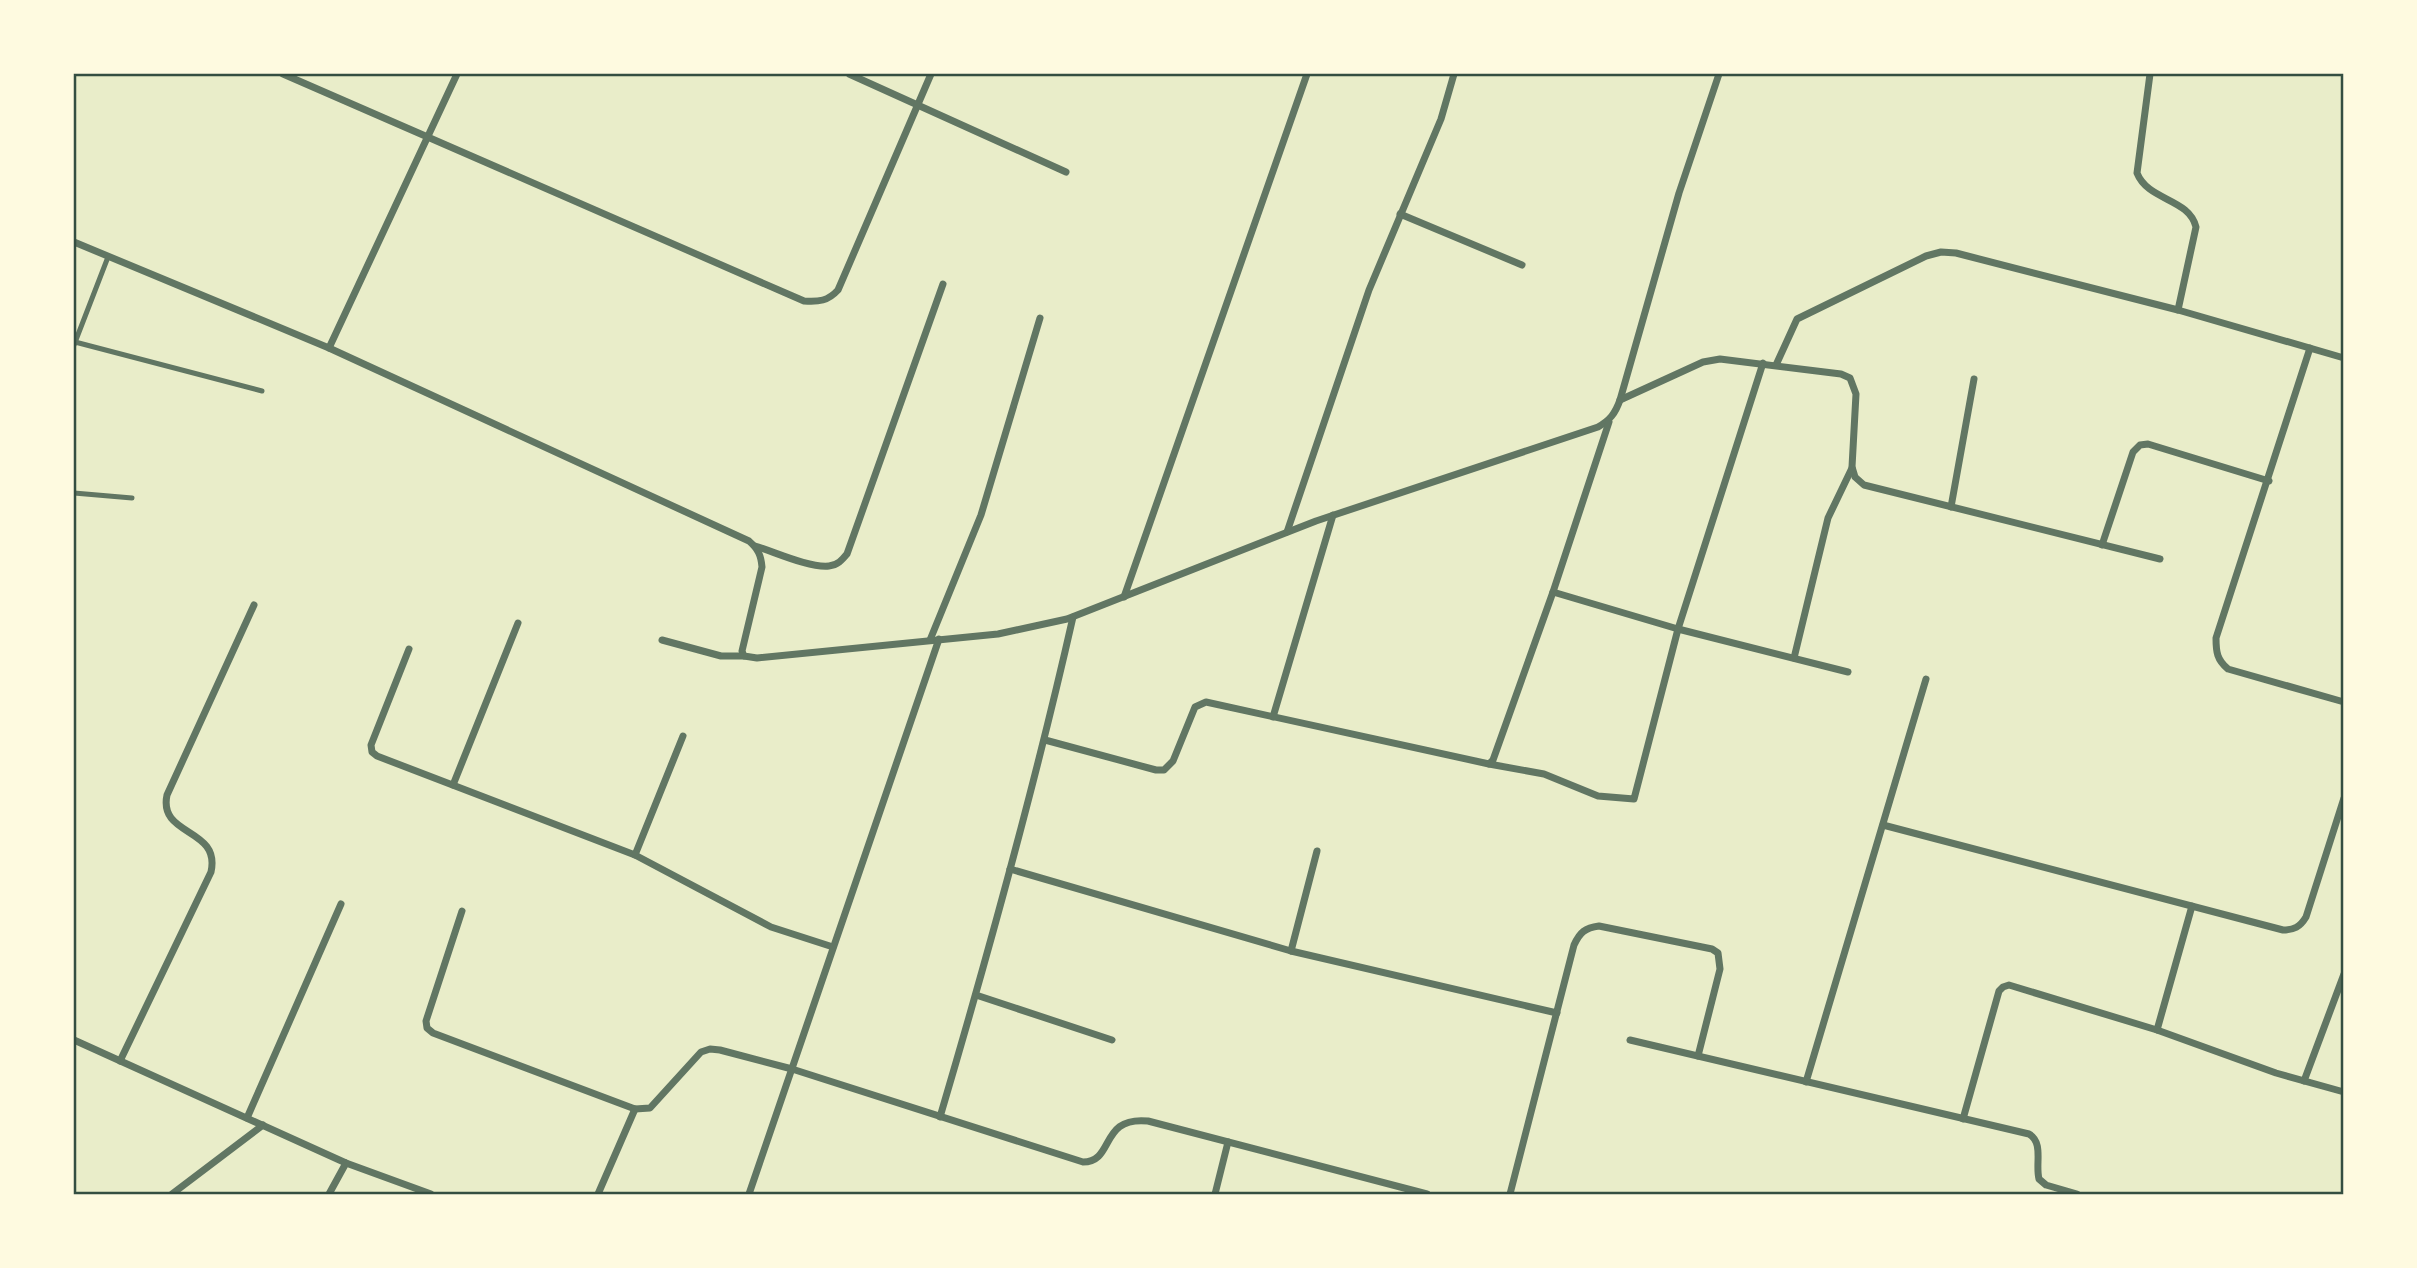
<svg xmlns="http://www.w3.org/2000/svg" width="2417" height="1268" viewBox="0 0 2417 1268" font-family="Inter,sans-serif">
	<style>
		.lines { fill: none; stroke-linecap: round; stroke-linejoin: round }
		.service { stroke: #617663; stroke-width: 5 }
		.minor { stroke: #617663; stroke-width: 7 }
		.neatline { fill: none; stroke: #344e41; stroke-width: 2.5 }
	</style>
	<rect width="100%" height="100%" fill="#e9edc9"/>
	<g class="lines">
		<g class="service">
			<path d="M75,342L262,391"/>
			<path d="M74,345L108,257"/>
			<path d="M74,493L132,498"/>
		</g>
		<g class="minor">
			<path d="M283,74L804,301C819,302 828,301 838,290L931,74"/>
			<path d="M849,74L1066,172"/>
			<path d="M2150,74L2137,173C2148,201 2189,198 2196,227L2178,310"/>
			<path d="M1400,214L1522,265"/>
			<path d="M74,242L329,348L749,541C758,549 761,555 762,567L742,651L744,656L757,658L998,634L1067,619L1316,521L1598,427C1610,420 1615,414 1620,400L1679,193L1719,74"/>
			<path d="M329,348L457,74"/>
			<path d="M2310,348L2216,638C2216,652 2217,660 2228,669L2344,702"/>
			<path d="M1776,365L1797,319L1926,256L1941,252L1956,253L2178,310L2344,358"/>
			<path d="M1620,400L1703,362L1720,359L1841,374L1850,378L1856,394L1852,467L1855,477L1864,485L2160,559"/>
			<path d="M1951,507L1974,379"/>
			<path d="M1287,532L1369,290L1441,119L1454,74"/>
			<path d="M2102,545L2133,452L2140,445L2148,444L2269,481"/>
			<path d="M755,546C775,552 809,568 829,566C838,565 842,560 847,554L943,284"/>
			<path d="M1553,592L1678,629L1848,672"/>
			<path d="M1124,597L1307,74"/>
			<path d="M662,640L721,656H744"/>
			<path d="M930,640L981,515L1040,318"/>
			<path d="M409,649L371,745L372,752L377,756L635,855L771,927L833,947"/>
			<path d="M1794,658L1828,518L1852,468"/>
			<path d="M1273,717L1333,515"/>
			<path d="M1045,740L1156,770H1164L1173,761L1195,707L1206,702L1489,764L1493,760L1553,592L1609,422"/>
			<path d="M1489,764L1544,774L1598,796L1634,799L1678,629L1763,363"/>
			<path d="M453,785L518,623"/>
			<path d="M1883,825L2283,930C2294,930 2300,927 2306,917L2344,798"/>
			<path d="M635,855L683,736"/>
			<path d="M1010,869L1291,951L1557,1013"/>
			<path d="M462,911L426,1021L427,1028L433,1033L635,1109L650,1108L701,1052L710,1049L720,1050L792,1069L1083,1162C1115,1162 1099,1116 1148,1121L1427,1194"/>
			<path d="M1291,951L1317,851"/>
			<path d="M976,995L1112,1040"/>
			<path d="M2157,1030L2192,906"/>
			<path d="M74,1040L346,1163L431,1194"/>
			<path d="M1630,1040L2029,1134C2044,1143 2035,1164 2039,1179L2046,1185L2077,1194"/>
			<path d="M120,1061L211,872C221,827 158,837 167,795L254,605"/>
			<path d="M2304,1081L2344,974"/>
			<path d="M1806,1082L1926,679"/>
			<path d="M940,1117C989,951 1035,785 1073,617"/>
			<path d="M247,1118L341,904"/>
			<path d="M1963,1119L1999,991L2003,987L2009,985L2157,1030L2276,1073L2344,1092"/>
			<path d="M172,1194L263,1125"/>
			<path d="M329,1194L346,1163"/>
			<path d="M598,1194L635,1109"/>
			<path d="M749,1194L939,639"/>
			<path d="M1215,1194L1228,1142"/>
			<path d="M1510,1194L1574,945C1580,932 1585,928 1599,926L1712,949L1718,953L1720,969L1698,1056"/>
		</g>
	</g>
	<rect width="2417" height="1268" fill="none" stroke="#fefae0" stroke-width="150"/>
	<rect x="75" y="75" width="2267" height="1118" class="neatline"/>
</svg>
